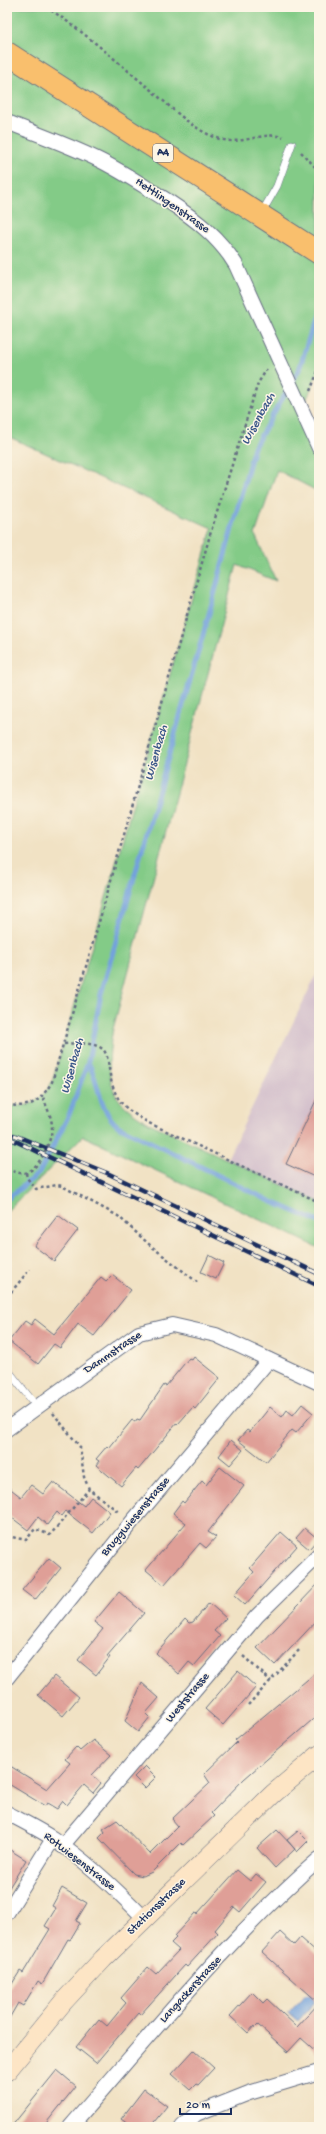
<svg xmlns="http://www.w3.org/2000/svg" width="326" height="2134" viewBox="0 0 326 2134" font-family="'Gochi Hand',sans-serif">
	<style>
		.industrial { fill: #d1bdcb }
		.green { fill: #83cb87; stroke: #4f7d72 }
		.water { fill: #73a2dc; stroke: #47689d }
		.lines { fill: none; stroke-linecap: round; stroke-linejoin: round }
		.stream { stroke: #73a2dc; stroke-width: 5 }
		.building { fill: #df9f97 }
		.lane-casing { stroke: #666e82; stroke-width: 8 }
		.street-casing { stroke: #666e82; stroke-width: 16 }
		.secondary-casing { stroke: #666e82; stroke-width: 20 }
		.highway-casing { stroke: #666e82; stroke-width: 24 }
		.path { stroke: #666e82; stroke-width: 2.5; stroke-dasharray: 3 3; stroke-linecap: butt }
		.lane { stroke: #fff; stroke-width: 7 }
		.street { stroke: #fff; stroke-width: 14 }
		.secondary { stroke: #fde5c5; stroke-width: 19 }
		.highway { stroke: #f9bf6d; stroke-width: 22 }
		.rail-casing { stroke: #1b2f5e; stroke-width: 4.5 }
		.rail { stroke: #fcf5e5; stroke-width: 3; stroke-dasharray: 9; stroke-linecap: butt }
		.labels { text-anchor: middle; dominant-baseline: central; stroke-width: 3; stroke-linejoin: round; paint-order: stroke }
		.shield { fill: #fcf5e5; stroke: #5e6a86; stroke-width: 1 }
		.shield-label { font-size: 11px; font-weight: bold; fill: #1b2f5e }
		.street-label { font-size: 12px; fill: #1b2f5e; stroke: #fcf5e5 }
		.water-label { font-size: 13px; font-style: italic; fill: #3a578a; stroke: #fcf5e5 }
	</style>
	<rect width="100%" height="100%" fill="#fcf5e5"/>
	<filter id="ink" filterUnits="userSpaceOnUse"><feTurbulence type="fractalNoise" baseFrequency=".025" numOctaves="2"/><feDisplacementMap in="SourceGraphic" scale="8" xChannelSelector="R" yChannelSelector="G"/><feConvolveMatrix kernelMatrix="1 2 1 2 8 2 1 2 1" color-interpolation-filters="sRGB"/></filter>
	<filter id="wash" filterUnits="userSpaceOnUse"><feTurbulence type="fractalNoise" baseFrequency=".012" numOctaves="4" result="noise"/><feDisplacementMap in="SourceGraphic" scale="16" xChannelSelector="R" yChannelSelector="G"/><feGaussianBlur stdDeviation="0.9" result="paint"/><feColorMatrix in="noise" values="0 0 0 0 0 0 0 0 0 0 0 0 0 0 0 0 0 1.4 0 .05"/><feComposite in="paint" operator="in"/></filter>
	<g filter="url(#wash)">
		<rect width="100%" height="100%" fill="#f1e2c4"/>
		<path class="industrial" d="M319,969V1202L227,1159Z"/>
		<path class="green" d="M7,7H319V369L302,411L319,448V492L277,470L255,535L276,581L237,565L113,1029C109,1049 105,1083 120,1101C128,1110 139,1117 149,1123L319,1202V1248L83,1136L7,1211V1105C31,1108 39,1103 52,1082L97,929L212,528L7,436Z"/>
		<path class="water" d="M310,1995L314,1999V2003L298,2021L288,2013L305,1996Z"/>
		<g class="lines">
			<g class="stream">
				<path d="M88,1062C100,1084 98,1109 118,1126L270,1201L319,1222"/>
				<path d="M7,1199L39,1173L69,1115L88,1062L101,994L210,610L254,447L299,370L319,305"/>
			</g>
		</g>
		<g id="blocks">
			<g class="building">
				<path d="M319,1094V1179L286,1164Z"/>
				<path d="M58,1215L78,1230L54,1261L34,1246Z"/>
				<path d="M209,1255L224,1263L216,1279L201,1272Z"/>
				<path d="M112,1275L131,1290L94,1336L78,1324L60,1348L54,1344L38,1364L9,1341L25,1321L31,1325L35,1319L54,1334L101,1277L106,1281Z"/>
				<path d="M194,1357L220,1378L195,1409L193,1407L178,1424L177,1423L138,1470L136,1468L121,1486L96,1465L99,1461L96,1459L107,1446L109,1448L132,1420L135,1422L137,1419L140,1420L164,1385L166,1386L189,1358L192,1360Z"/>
				<path d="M302,1404L313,1413L296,1433L292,1430L266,1462L238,1440L247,1430L250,1432L270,1407L282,1417L287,1410L293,1415Z"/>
				<path d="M231,1440L243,1450L230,1465L219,1456Z"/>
				<path d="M220,1467L244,1486L208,1532L216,1537L206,1548L200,1543L164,1585L146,1570L186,1523L173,1513L182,1501L184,1503L202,1481L206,1485Z"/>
				<path d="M53,1482L84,1506L91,1497L110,1512L93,1533L65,1511L61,1516L57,1512L47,1525L38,1517L28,1530L7,1514V1486L21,1497L31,1485L43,1494Z"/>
				<path d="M305,1528L318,1539L309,1549L296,1538Z"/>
				<path d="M281,1532L297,1546L245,1605L234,1595L254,1572L250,1568Z"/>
				<path d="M49,1558L61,1568L35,1600L22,1590Z"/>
				<path d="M319,1583V1618L275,1665L257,1648Z"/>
				<path d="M119,1592L144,1613L107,1656L110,1657L96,1675L78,1660L103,1629L94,1622Z"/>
				<path d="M209,1603L226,1618L214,1631L220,1636L194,1666L189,1662L179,1674L156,1653L185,1619L189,1623L193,1622Z"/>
				<path d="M319,1670V1714L244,1779L211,1813L214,1816L183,1845L181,1843L152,1872L143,1876L134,1874L99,1838L105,1832L103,1829L117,1820L150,1854L178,1826L172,1819L210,1783L204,1774L237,1742L235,1740Z"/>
				<path d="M238,1671L256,1687L223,1725L205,1709Z"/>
				<path d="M54,1676L79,1697L63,1716L38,1695Z"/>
				<path d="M142,1683L159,1698L146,1713L150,1717L138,1732L125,1721Z"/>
				<path d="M93,1740L111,1755L92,1775L101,1783L93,1793L84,1785L67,1805L63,1801L57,1809L47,1803L45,1806L7,1783V1764L47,1789L70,1763L65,1759L76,1747L80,1751Z"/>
				<path d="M145,1766L156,1777L145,1788L134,1777Z"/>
				<path d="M277,1830L295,1849L275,1868L257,1848Z"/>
				<path d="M298,1831L308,1841L297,1852L287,1840Z"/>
				<path d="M7,1848L26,1860L7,1891Z"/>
				<path d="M237,1870L250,1881L256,1874L266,1882L240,1912L234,1907L215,1930L218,1933L187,1967L185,1965L140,2015L138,2013L96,2063L76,2047L99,2019L107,2026L126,2003L121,1998L148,1967L156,1974L179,1950L171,1943L176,1938L174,1936L195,1913L197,1914Z"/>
				<path d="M62,1888L87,1903L76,1921L80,1923L70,1940L68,1939L42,1984L38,1981L23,2006L18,2003L7,2022V1992L20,1971L23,1973L50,1929L45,1926L56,1908L52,1906Z"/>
				<path d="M280,1932L294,1945L300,1938L319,1955V2003L262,1952Z"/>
				<path d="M252,1992L263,2003L267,1999L297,2027L319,2003V2054L301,2038L288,2052L258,2025L255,2028L254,2026L248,2033L230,2016Z"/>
				<path d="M194,2050L214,2068L198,2085L196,2084L190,2090L172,2074Z"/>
				<path d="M57,2070L76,2086L43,2127H11Z"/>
				<path d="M144,2089L167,2106L150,2127H132L121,2119Z"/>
			</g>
		</g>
	</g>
	<g filter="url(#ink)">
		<use href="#blocks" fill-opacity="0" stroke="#666e82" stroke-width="1"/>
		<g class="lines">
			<defs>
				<g id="lane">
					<path d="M265,207L277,186L292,144"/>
					<path d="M7,1369L37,1407"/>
				</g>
				<g id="street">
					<path d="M7,122C37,134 68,145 97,159C122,171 145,187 168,201C195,219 219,237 236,265L319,448"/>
					<path d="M7,1429L139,1333L172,1325L216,1335L319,1383"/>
					<path d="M7,1678L131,1523L269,1360"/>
					<path d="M7,1813C22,1821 38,1829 52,1838C87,1861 117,1890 145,1919"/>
					<path d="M62,1846L257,1616L319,1555"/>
					<path d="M7,1913L53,1839"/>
					<path d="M70,2127C150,2036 227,1939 319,1859"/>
					<path d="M182,2127L196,2114L249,2093L319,2072"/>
				</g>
				<path id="secondary" d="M7,2071L64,2001L103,1959L273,1794L319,1755"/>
				<path id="highway" d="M7,53L319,253"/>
			</defs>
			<use href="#lane" class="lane-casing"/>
			<use href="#street" class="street-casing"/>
			<use href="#secondary" class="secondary-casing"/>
			<use href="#highway" class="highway-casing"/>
			<g class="path">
				<path d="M46,7C84,31 117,62 151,90C172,108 194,131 220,139C242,146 262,131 283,137"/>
				<path d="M301,152L319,171"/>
				<path d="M310,391L319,369"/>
				<path d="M64,1044C126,1039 98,1063 118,1098C124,1109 139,1117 149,1123L319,1202"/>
				<path d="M7,1105C31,1108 39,1103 52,1082L97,929L212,528L258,383L267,369"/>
				<path d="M7,1169C13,1171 19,1174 25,1173C39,1170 52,1140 52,1127C52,1117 46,1106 43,1097"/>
				<path d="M26,1173L27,1178L36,1189L57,1185L62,1186L118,1216L151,1246L197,1282"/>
				<path d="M7,1297L30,1269"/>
				<path d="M53,1413L80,1447L84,1477L89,1489L120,1513"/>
				<path d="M7,1536L26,1540L35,1529L50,1535L89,1489"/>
				<path d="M243,1656L271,1681"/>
				<path d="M248,1705L300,1649"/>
			</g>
			<use href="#lane" class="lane"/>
			<use href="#street" class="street"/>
			<use href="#secondary" class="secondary"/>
			<use href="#highway" class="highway"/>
			<defs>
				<g id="rail">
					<path d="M14,1135L107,1173L319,1274"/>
					<path d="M7,1137L319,1286"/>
				</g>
			</defs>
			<use href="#rail" class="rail-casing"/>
			<use href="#rail" class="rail"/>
		</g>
	</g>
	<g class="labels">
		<rect class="shield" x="153" y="144" width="20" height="18" rx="3"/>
		<g class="shield-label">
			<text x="163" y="153">A4</text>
		</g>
		<g class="street-label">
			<text transform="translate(172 206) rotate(35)">Hettlingenstrasse</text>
			<text transform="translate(113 1353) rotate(-34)">Dammstrasse</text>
			<text transform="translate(136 1517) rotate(-50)">Bruggwiesenstrasse</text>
			<text transform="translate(188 1698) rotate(-50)">Weststrasse</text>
			<text transform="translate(79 1862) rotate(38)">Rotwiesenstrasse</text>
			<text transform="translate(157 1907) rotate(-44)">Stationsstrasse</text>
			<text transform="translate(191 1990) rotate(-48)">Langackerstrasse</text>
		</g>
		<g class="water-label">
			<text transform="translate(259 419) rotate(-61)">Wisenbach</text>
			<text transform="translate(157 753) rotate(-74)">Wisenbach</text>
			<text transform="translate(73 1066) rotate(-74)">Wisenbach</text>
		</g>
	</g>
	<rect width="326" height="2134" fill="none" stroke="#fcf5e5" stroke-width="24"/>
	<path d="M180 2108v6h51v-6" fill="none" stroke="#1b2f5e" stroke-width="2"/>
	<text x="186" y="2108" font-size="12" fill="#1b2f5e" stroke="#fcf5e5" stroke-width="3" paint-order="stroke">20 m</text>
</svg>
